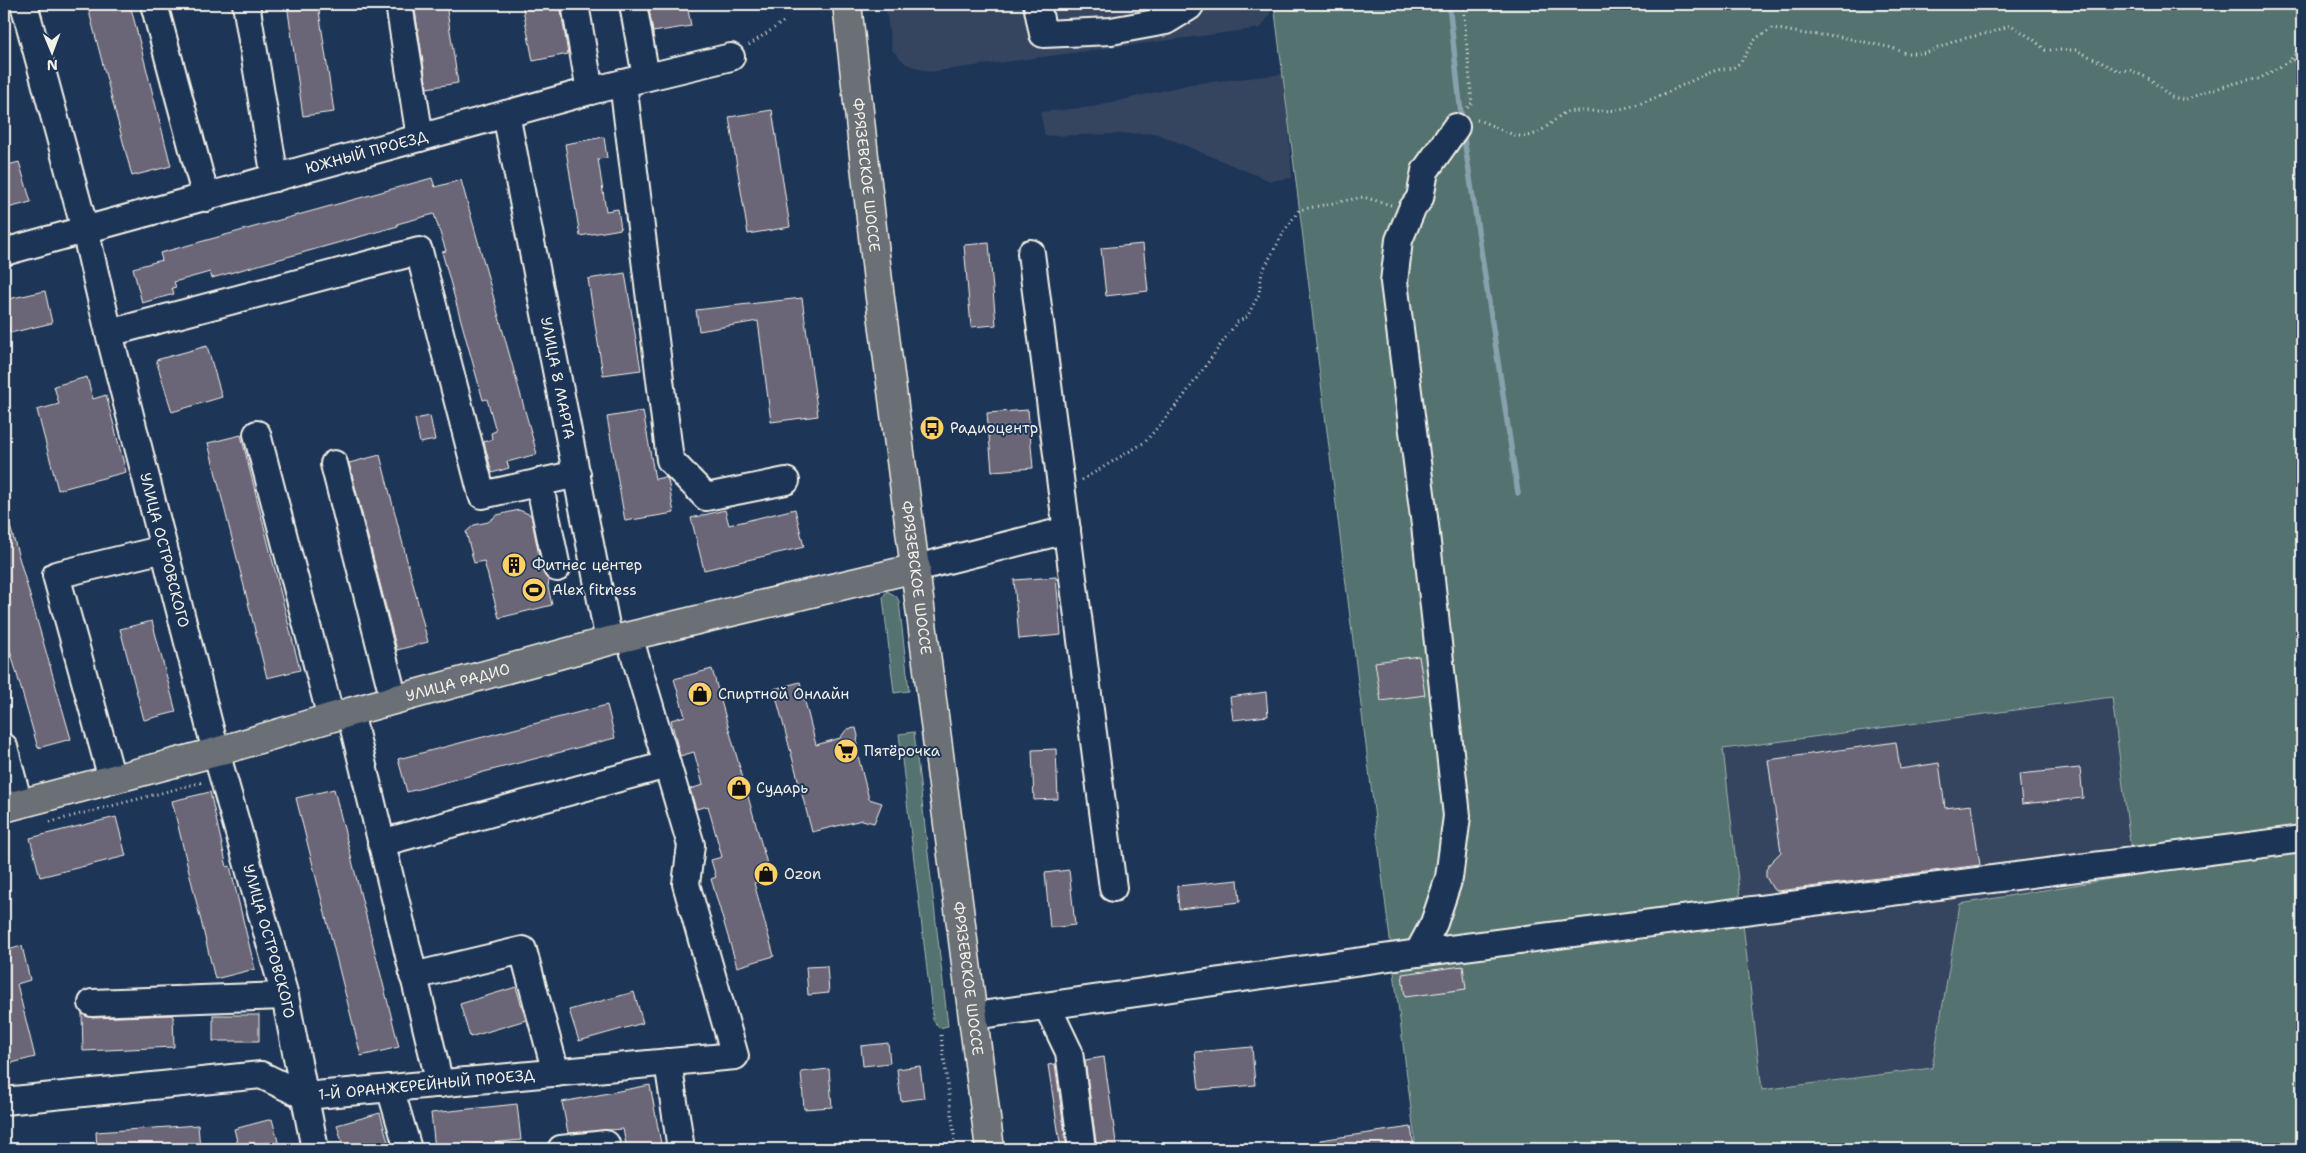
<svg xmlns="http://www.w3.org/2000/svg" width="2306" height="1153" viewBox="0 0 2306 1153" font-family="'Shantell Sans',sans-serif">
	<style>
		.built { fill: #344461 }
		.green { fill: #537270; stroke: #a4b2ac; fill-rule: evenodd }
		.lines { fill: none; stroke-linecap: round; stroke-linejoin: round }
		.stream { stroke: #88a1ad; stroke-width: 5.5 }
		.building { fill: #6b6678; stroke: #f4f1e8 }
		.minor-casing { stroke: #f4f1e8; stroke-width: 30 }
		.major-casing { stroke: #f4f1e8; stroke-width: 31 }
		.highway-casing { stroke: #f4f1e8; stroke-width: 31 }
		.path { stroke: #f4f1e8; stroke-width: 3; stroke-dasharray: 1 4; stroke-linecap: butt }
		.minor { stroke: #1d3557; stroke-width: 26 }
		.major { stroke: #6b6f75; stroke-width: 28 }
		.highway { stroke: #6b6f75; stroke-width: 28 }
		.labels { text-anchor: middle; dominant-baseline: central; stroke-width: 4; stroke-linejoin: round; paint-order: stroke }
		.street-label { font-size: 15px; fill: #f4f1e8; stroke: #1d3557 }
		.poi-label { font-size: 15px; fill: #f4f1e8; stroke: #1d3557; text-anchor: start }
	</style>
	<rect width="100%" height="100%" fill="#1d3557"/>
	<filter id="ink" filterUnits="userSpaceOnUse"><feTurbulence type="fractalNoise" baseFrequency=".02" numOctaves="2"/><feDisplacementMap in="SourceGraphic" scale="10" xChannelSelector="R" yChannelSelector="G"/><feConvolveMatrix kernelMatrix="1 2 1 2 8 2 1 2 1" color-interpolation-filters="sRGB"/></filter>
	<g filter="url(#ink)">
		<g class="built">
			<path d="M885,4H1272L1270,14L1261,28L929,72L906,64L892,50Z"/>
			<path d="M1284,74L1292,178L1270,181L1155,133L1045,136L1040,112L1092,107L1191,84Z"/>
			<path d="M2112,697L2135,875L1960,904L1933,1068L1762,1090L1722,749Z"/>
			<path d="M1411,1127L1414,1149H1258Z"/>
		</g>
		<g class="green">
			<path d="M1274,4H2302V1149H1416ZM2112,697L2134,875L1960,904L1932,1068L1762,1090L1723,749Z"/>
			<path d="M887,591L896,596L899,601L909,691L894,693L883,597Z"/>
			<path d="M914,732L948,1026L939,1028L933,1020L899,734Z"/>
		</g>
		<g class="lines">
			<g class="stream">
				<path d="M1449,4L1462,123"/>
				<path d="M1463,132L1518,493"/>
			</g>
		</g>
		<g class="building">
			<path d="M87,4H130L171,166L132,176Z"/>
			<path d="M287,4H318L334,112L303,116Z"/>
			<path d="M414,4H446L458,83L427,88Z"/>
			<path d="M522,4H560L568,54L533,61Z"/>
			<path d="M648,4H687L691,26L653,32Z"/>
			<path d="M772,110L790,227L748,234L729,117Z"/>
			<path d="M604,137L607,158L598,159L606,211L618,209L621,229L580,236L565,144Z"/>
			<path d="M19,162L31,202L4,209V166Z"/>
			<path d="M432,178L435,187L461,180L537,454L507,462L509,468L492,473L484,442L492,439L491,433L496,431L487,399L483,400L442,252L446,251L434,214L397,224L398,226L212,278L210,272L174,282L176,287L172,288L174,294L142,303L133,268L162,260L160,253Z"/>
			<path d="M989,243L996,325L971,327L964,245Z"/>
			<path d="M1143,244L1148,291L1106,296L1101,248Z"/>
			<path d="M625,273L641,370L603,375L588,279Z"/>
			<path d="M45,291L52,323L10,333L4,300Z"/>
			<path d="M802,298L818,416L771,422L758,321L699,331L696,310Z"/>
			<path d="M207,346L222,397L172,412L156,360Z"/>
			<path d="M87,377L93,399L106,395L126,472L58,490L37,410L59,404L54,386Z"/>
			<path d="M1028,410L1033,468L992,471L987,413Z"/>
			<path d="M643,411L655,479L665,477L668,480L674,513L625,521L607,417Z"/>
			<path d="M430,416L435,440L420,443L415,419Z"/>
			<path d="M241,435L300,670L267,678L208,443Z"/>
			<path d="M380,455L428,642L397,650L349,463Z"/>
			<path d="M795,509L804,547L704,570L691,518L725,510L729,525Z"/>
			<path d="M519,510L531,515L542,571L549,580L548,587L552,605L499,618L484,561L474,563L466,532L474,525L488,522L497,515Z"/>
			<path d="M8,519L71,739L38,748L4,629V520Z"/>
			<path d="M1056,577L1061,635L1019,639L1014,580Z"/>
			<path d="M152,621L176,712L144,720L120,629Z"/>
			<path d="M1419,656L1425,695L1381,701L1375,662Z"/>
			<path d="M712,669L771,878L754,883L774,956L737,967L711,879L716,877L711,860L722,857L708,806L696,809L690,789L703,785L694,752L680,756L671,720L685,716L674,679Z"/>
			<path d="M800,682L816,745L840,738L847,729L856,728L858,736L856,748L869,799L882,803L874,823L862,820L812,832L774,689Z"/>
			<path d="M1266,692L1268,716L1233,720L1230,697Z"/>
			<path d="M607,705L615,738L407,792L398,759Z"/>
			<path d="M1896,742L1900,769L1939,763L1945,808L1971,805L1980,865L1778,891L1773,889L1766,877V870L1770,863L1781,852L1768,760Z"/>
			<path d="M1056,749L1058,799L1034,800L1032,750Z"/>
			<path d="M2080,768L2083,798L2022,804L2019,774Z"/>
			<path d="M334,789L399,1047L361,1056L296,798Z"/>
			<path d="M210,792L227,867L230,866L255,969L215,979L172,801Z"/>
			<path d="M116,817L126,856L40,877L30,838Z"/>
			<path d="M1069,870L1075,925L1050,928L1045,873Z"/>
			<path d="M1238,880L1240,902L1179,909L1177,886Z"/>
			<path d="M22,946L30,980L17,984L35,1057L4,1065V951Z"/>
			<path d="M827,966L829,993L808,995L806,967Z"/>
			<path d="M1463,966L1466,989L1405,997L1402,974Z"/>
			<path d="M516,987L526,1020L470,1037L460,1004Z"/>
			<path d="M634,992L643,1023L579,1041L569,1010Z"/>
			<path d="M82,1013L93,1018L173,1015L174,1047L83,1051Z"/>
			<rect x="213" y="1015" width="46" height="26"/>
			<path d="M888,1043L890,1063L863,1066L861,1046Z"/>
			<path d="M1252,1047L1255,1085L1199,1090L1195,1052Z"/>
			<path d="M1104,1057L1117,1149H1097L1085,1060Z"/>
			<path d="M1055,1064L1067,1149H1061L1048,1065Z"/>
			<path d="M920,1066L924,1098L901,1101L897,1069Z"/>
			<path d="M829,1069L832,1107L804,1109L801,1072Z"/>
			<path d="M650,1085L662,1149H627L623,1129L568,1133L562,1102Z"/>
			<path d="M517,1104L521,1140L435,1149L431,1113Z"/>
			<path d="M380,1113L390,1149H344L337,1125Z"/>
			<path d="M272,1119L280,1149H239L234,1129Z"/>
			<path d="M198,1125L200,1149H97L96,1132Z"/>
			<path d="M1411,1127L1414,1147L1396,1149H1320V1140Z"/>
		</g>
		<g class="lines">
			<defs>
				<g id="minor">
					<path id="s1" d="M24,4L85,230L109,333L216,752L285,996L315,1149"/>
					<path d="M154,4L206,198"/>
					<path d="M246,4L275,178"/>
					<path d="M399,4L420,138"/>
					<path d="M575,4L590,91"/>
					<path d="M633,4L646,77"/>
					<path d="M1037,4L1043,34L1111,31L1166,21L1189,7L1191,4"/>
					<path d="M623,83L670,460L706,497L786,481"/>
					<path id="s2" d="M506,114L609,641"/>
					<path id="s3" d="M4,252L590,91L731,57"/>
					<path d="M1031,253L1113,888"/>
					<path d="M109,333L419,251L482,495L577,474"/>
					<path d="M257,434L331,718"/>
					<path d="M334,464L394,700"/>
					<path d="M539,482L557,568"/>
					<path d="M916,568L1067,530"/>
					<path d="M350,712L440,1084"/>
					<path d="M4,747L19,804"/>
					<path d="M112,779L56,575L164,549"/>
					<path d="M381,843L667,765"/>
					<path d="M1418,953L1434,923L1449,878L1457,816L1425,525L1394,282L1399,240L1412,209L1420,198L1425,171L1456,127"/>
					<path d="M413,976L523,950L556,1073"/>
					<path d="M92,1003L285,996"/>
					<path d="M1047,1006L1069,1052L1082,1149"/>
					<path d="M974,1016L1418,953L2302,839"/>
					<path d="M668,1062L681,1149"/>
					<path d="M390,1088L408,1149"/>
					<path id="s4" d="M4,1101L261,1075L305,1096L735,1056L686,884L691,845L629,636"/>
					<path d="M561,1149L606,1144L607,1149"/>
				</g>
				<g id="major">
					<path id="s5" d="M4,808L216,752L350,712L609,641L916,568"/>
				</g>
				<g id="highway">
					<path id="s6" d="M847,4L879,290L990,1149"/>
				</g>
			</defs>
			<use href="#minor" class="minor-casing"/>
			<use href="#major" class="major-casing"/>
			<use href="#highway" class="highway-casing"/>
			<g class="path">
				<path d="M1463,4L1472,103L1467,108"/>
				<path d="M749,45L786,20"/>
				<path d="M2291,59L2297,52L2302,36"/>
				<path d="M1477,120C1493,124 1511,138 1527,136C1543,134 1553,119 1566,112C1571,110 1605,112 1615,110C1651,104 1681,84 1714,71C1721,68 1731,70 1736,66C1746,59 1747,49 1754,41C1758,36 1767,32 1772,28L1806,34L1836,36L1893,48L1905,53H1926L1957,40L1993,32L2011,25L2034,40L2045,50H2076L2119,71L2130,70L2150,79L2171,97L2186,100L2204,92L2247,80L2259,79L2291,60H2302"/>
				<path d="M1082,480L1145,442L1181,400L1237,322L1247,317L1259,294L1262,272L1285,230L1299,210L1363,197L1391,205"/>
				<path d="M50,822L203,782"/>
				<path d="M4,834L12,831"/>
				<path d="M941,1035L956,1149"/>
			</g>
			<use href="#minor" class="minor"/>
			<use href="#major" class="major"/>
			<use href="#highway" class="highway"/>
		</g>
	</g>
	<defs>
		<symbol id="bus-disc" viewBox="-11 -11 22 22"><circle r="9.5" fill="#ffd166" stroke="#1d3557"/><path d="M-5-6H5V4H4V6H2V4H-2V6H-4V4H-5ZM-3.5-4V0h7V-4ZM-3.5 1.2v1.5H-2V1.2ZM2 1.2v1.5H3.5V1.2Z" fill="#111"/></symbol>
		<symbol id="building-disc" viewBox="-11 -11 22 22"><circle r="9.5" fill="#ffd166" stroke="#1d3557"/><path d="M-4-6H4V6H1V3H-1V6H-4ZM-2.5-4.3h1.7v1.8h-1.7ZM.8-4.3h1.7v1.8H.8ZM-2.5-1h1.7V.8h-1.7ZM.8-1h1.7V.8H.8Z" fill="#111"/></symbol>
		<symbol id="stadium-disc" viewBox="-11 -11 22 22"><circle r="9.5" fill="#ffd166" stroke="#1d3557"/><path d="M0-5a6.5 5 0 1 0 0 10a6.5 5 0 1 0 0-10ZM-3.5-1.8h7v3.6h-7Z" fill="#111"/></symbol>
		<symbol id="shop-disc" viewBox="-11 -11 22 22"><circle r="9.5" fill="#ffd166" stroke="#1d3557"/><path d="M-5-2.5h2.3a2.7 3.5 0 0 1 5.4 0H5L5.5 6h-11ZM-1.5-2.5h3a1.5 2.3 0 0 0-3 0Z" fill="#111"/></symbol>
		<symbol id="supermarket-disc" viewBox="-11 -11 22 22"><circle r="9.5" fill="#ffd166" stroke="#1d3557"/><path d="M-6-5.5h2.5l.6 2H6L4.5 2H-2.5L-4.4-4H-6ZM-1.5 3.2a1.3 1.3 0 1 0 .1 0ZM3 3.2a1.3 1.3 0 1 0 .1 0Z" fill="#111"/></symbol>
	</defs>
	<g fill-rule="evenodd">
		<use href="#bus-disc" x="918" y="414" width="28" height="28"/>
		<use href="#building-disc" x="500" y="551" width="28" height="28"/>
		<use href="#stadium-disc" x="520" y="576" width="28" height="28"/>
		<use href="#shop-disc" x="686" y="680" width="28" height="28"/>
		<use href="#supermarket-disc" x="832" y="737" width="28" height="28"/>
		<use href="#shop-disc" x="725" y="774" width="28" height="28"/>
		<use href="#shop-disc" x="752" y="860" width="28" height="28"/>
	</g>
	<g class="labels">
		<g class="street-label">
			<text stroke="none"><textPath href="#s3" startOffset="376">ЮЖНЫЙ ПРОЕЗД</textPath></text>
			<text stroke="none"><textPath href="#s6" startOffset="172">ФРЯЗЕВСКОЕ ШОССЕ</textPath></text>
			<text stroke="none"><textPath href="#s2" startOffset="269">УЛИЦА 8 МАРТА</textPath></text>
			<text stroke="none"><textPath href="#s1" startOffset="564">УЛИЦА ОСТРОВСКОГО</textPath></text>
			<text stroke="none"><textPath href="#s6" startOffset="578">ФРЯЗЕВСКОЕ ШОССЕ</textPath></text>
			<text stroke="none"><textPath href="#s5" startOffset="471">УЛИЦА РАДИО</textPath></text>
			<text stroke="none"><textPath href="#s1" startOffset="969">УЛИЦА ОСТРОВСКОГО</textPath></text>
			<text stroke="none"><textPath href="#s6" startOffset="982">ФРЯЗЕВСКОЕ ШОССЕ</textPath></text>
			<text stroke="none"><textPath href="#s4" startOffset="429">1-Й ОРАНЖЕРЕЙНЫЙ ПРОЕЗД</textPath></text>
		</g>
		<g class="poi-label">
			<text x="950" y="428">Радиоцентр</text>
			<text x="532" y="565">Фитнес центер</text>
			<text x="552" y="590">Alex fitness</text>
			<text x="718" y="694">Спиртной Онлайн</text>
			<text x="864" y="751">Пятёрочка</text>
			<text x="756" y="788">Сударь</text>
			<text x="784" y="874">Ozon</text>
		</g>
	</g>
	<rect width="2306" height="1153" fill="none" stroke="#1d3557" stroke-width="20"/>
	<rect x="10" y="10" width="2286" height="1133" fill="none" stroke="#f4f1e8" stroke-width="2" filter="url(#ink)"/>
	<g transform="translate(52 52) rotate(179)" stroke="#1d3557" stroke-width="4" paint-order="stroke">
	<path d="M0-4L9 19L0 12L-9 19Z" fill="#f4f1e8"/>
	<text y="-8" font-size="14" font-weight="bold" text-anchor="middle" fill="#f4f1e8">N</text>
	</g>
</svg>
